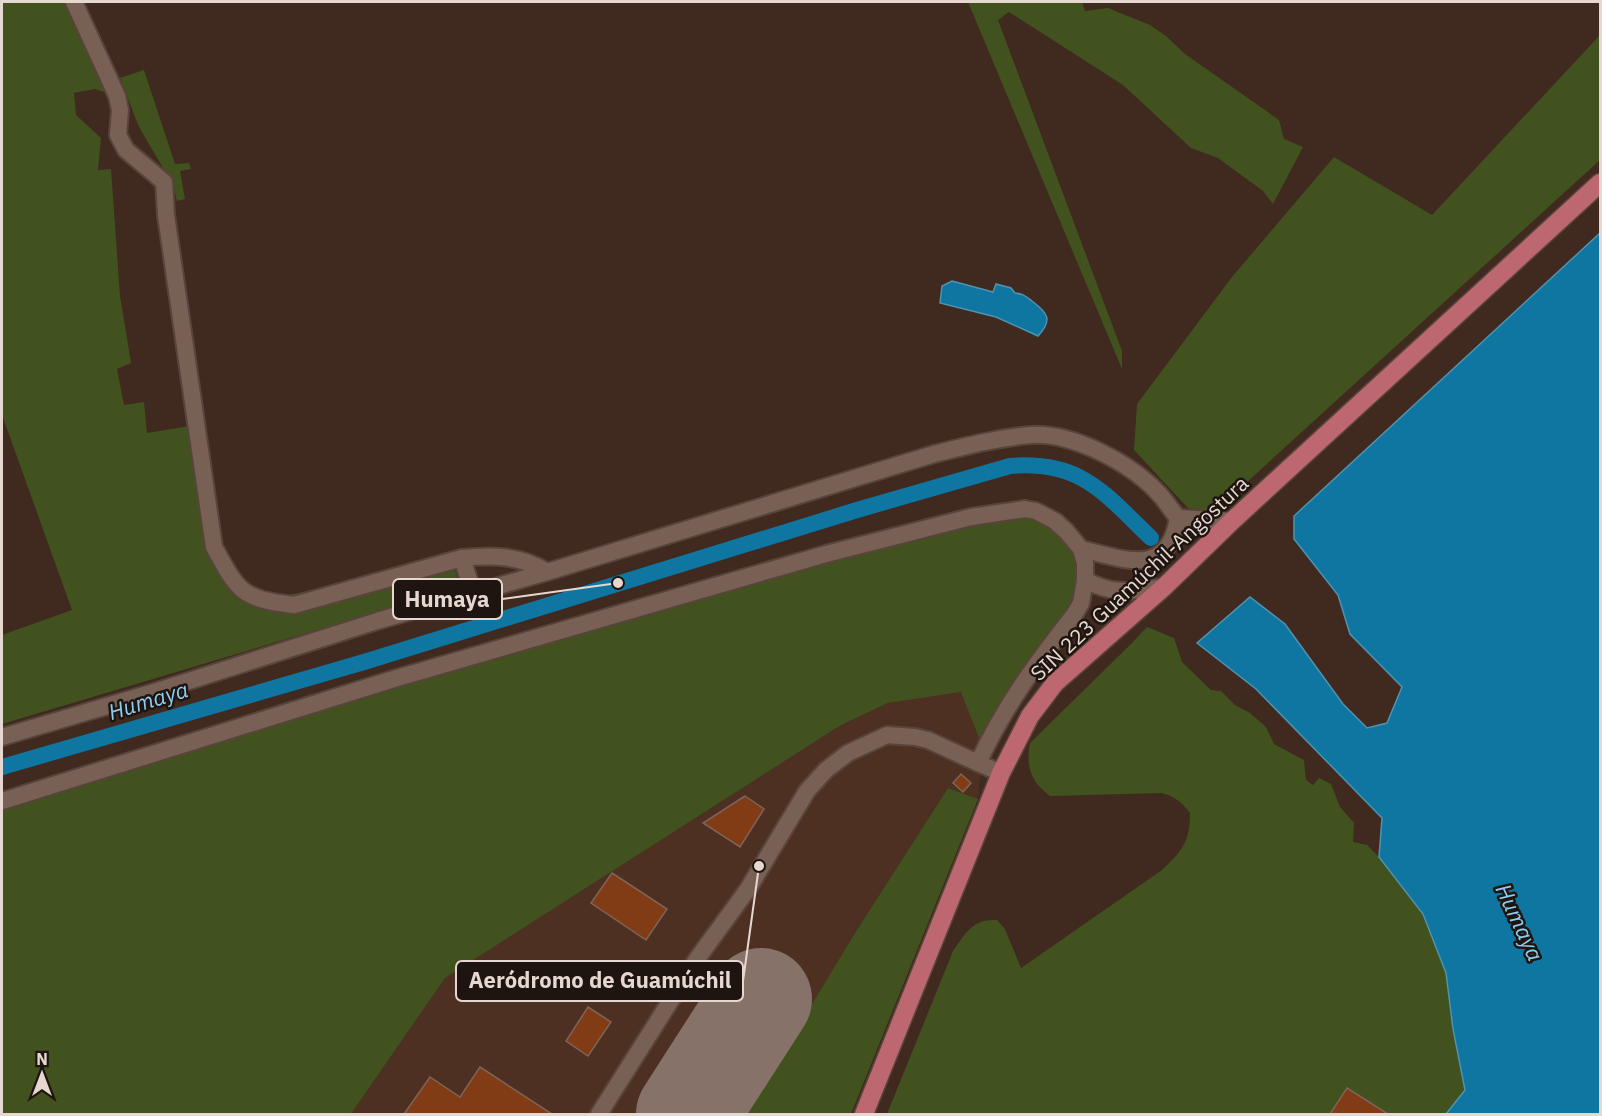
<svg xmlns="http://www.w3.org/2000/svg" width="1602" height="1116" viewBox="0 0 1602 1116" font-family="'IBM Plex Sans',sans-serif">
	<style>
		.built { fill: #4d3022 }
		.green { fill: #41521f }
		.water { fill: #0f76a1; stroke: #5093af; stroke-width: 1.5 }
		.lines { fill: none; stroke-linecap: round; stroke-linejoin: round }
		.canal { stroke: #0f76a1; stroke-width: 16 }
		.runway { stroke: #867269; stroke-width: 102 }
		.building { fill: #813c16; stroke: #7e6458; stroke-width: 1.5 }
		.street-casing { stroke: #58443c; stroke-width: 20 }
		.primary-casing { stroke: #58443c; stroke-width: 21 }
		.street { stroke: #796054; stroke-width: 16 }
		.primary { stroke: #bd6770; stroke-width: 18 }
		.labels { text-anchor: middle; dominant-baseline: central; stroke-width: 5; stroke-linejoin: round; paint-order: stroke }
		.street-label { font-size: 21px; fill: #e6d7d0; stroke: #1f1510 }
		.water-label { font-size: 22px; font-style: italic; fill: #8dcdf1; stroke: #1f1510 }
		.leader { fill: none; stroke: #e6d7d0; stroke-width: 2 }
		.callout-dot { fill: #e6d7d0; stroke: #1f1510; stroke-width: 2 }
		.callout { fill: #1f1510; stroke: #e6d7d0; stroke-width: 2 }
		.callout-label { font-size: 22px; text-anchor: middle; font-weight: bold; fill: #e6d7d0 }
	</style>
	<rect width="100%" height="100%" fill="#40291f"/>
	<path class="built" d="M962,692L983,748L978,799L948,788L855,933L745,1114H351L445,978L841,725L888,703Z"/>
	<g class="green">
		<path d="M2,2H71L113,95L95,89L74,93L76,115L101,138L98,170L111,169L120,296L131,363L117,369L124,405L144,402L147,433L202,424L215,540L257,600L454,567L461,587L2,724V635L72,610L2,415Z"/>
		<path d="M968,2H1082L1085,11L1108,8L1150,25L1166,36L1185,54L1279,120L1284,139L1303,147L1273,204L1263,191L1218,158L1191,148L1123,85L1009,12L998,20L1122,351V369Z"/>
		<path d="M1600,35V160L1213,513L1188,508L1134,450L1137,404L1232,277L1334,157L1432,215Z"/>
		<path d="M144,70L175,164L189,163L191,169L180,171L185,199L177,201L173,185L139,127L120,78Z"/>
		<path d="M1026,507L1086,548L1085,602L983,748L961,692L888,703L841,725L445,978L351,1114H2V803L568,632L965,509Z"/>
		<path d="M1147,627L1174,638L1182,662L1211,690L1221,691L1235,705L1250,713L1266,727L1274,744L1304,760L1306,780L1313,785L1319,778L1331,784L1340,807L1354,823L1353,842L1367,845L1379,857L1423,914L1446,973L1453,1029L1465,1090L1446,1114H887L953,951C966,932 973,919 997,920L1005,929L1021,968L1162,870C1182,851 1190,842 1190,813C1182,802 1174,796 1161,793L1050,796C1030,781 1026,767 1030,743L1133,642Z"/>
		<path d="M948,788L978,799L851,1114H708L776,1009L801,1022L855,933Z"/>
	</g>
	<g class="water">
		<path d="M1600,233V1114H1446L1465,1090L1453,1029L1446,973L1423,914L1379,857L1382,818L1256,689L1197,643L1250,597L1285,624L1343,704L1367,728L1387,723L1402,687L1350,634L1338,595L1294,539V516Z"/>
		<path d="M952,281L993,292L996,284L1011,288L1015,293C1024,294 1025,296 1032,301C1048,313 1053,320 1038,336L996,317L940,303L942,286Z"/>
	</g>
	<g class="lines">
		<path class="canal" d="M2,767L364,662L857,510L1010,466C1081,460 1104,493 1151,538"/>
		<path class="runway" d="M687,1114L761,999"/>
	</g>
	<g class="building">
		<path d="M961,774L971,783L963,792L953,783Z"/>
		<path d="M745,796L764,809L740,847L703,823Z"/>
		<path d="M612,873L667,909L646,940L591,903Z"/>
		<path d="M588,1007L611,1022L588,1056L566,1041Z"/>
		<path d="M480,1067L552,1114H404L430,1077L460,1097Z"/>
		<path d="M1347,1088L1388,1114H1330Z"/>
	</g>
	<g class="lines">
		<defs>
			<g id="street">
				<path d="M74,2L117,96L120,110L118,135L126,150L164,182L166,215L214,547C238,591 241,599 294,605L462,558C491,555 521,555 547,572"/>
				<path d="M1178,518L1232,521"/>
				<path d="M462,558L473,593"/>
				<path d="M2,737L151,693L377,621L547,572L934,454C966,446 997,438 1030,435C1073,432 1133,464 1161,496C1167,503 1172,511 1178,518C1168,579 1124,559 1081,549"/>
				<path d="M1001,773L978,763C1004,707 1036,663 1074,615L1081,603L1085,580"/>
				<path d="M2,801L397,678L826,554L971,517L1025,509L1036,511L1055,521L1066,531L1081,549L1085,563V580C1115,596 1133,591 1164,587"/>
				<path d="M599,1114L697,959L748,889L807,791L826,770L848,753L887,735L915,737L928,740L978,763"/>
			</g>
			<path id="primary" d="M864,1114L1001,773L1030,716L1055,683L1164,587L1232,521L1600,183"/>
		</defs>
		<use href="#street" class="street-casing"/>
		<use href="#primary" class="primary-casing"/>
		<use href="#street" class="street"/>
		<use href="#primary" class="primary"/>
	</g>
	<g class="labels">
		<g class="street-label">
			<text transform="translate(1139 578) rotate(-43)">SIN 223 Guamúchil-Angostura</text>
		</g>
		<g class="water-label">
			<text transform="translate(148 700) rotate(-17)">Humaya</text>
			<text transform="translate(1520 922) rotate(65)">Humaya</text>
		</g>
	</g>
	<path class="leader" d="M618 583L502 599M759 866L743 981"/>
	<g class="callout-dot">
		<circle cx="618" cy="583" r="6"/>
		<circle cx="759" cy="866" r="6"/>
	</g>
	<g class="callout">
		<rect x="393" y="579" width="109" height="40" rx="6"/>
		<rect x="456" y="961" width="287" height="40" rx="6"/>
	</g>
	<g class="callout-label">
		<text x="447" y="607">Humaya</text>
		<text x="600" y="988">Aeródromo de Guamúchil</text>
	</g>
	<rect width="1602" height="1116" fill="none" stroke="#e6d7d0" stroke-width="6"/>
	<g transform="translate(42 1074)" stroke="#1f1510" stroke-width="4.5" paint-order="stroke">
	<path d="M0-4.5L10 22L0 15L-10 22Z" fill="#e6d7d0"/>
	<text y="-9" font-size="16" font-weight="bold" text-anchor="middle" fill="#e6d7d0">N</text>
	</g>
</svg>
